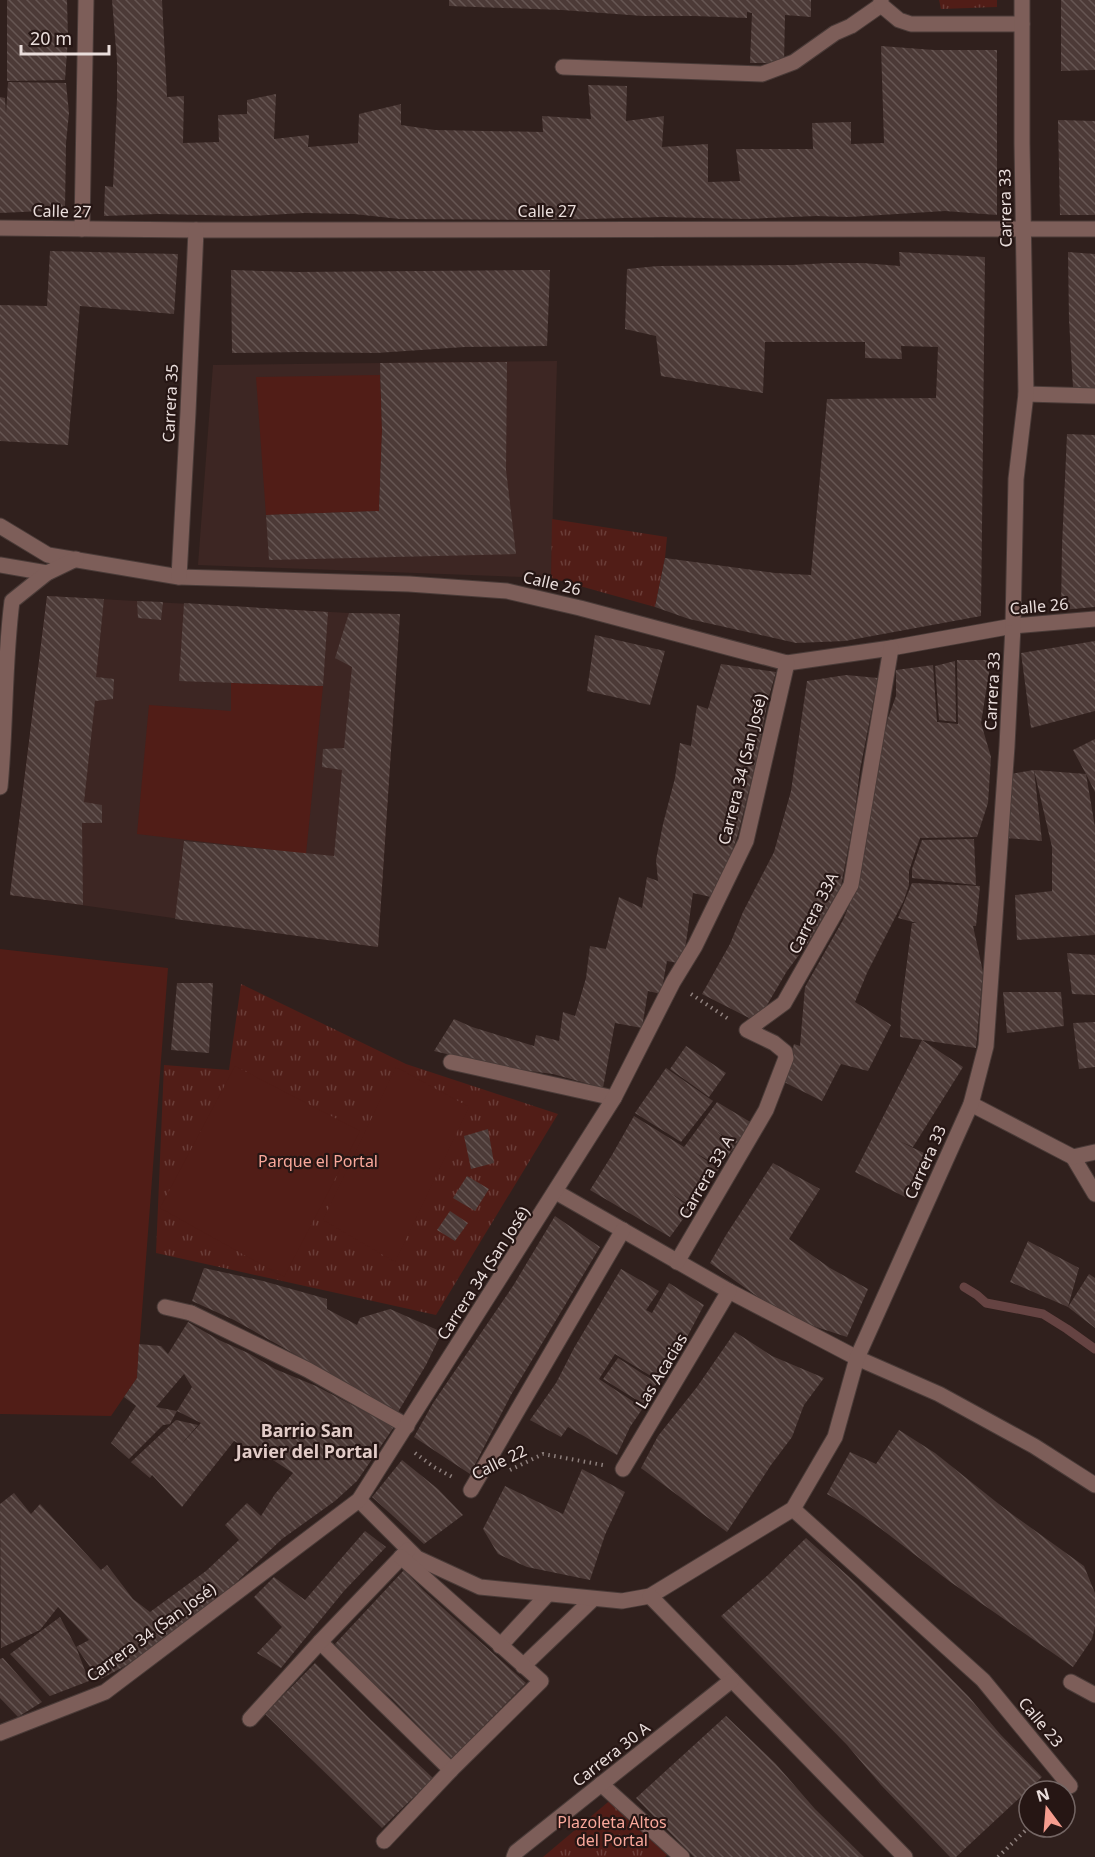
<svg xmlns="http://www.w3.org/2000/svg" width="1095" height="1857" viewBox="0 0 1095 1857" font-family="'Noto Sans',sans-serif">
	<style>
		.built { fill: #3d2623 }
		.grass { fill: url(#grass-tufts) }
		.pitch { fill: #511d17 }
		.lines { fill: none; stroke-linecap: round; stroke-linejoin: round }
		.stream { stroke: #654342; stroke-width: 9 }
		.building { fill: url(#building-back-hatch) }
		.service-casing { stroke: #4a3b38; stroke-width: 17 }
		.pedestrian-casing { stroke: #4a3b38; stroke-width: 17 }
		.minor-casing { stroke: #4a3b38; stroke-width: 17 }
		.path { stroke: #8d7f7c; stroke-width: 4; stroke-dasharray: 1.5 4.5; stroke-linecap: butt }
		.service { stroke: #7d5e59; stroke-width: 15 }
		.pedestrian { stroke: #7d5e59; stroke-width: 15 }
		.minor { stroke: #7d5e59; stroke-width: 15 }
		.labels { text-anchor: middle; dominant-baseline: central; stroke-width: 4.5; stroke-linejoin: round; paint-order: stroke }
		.street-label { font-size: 16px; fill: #eadedc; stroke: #261614 }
		.park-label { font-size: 16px; fill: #faa89b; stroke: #261614 }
		.neighbourhood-label { font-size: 18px; font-weight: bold; fill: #e2ccc8; stroke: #261614 }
	</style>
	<defs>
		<pattern id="grass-tufts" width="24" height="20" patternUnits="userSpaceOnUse" patternTransform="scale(1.5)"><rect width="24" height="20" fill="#511d17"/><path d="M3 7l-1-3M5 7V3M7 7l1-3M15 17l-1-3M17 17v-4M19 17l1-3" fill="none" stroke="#6a3d38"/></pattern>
		<pattern id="building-back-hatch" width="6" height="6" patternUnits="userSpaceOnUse" patternTransform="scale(1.5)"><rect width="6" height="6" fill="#4c3a37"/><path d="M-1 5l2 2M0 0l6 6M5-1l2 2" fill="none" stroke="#665653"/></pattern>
	</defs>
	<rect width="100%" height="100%" fill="#30201d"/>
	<g class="built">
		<path d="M557,361L551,578L198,565L213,365Z"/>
		<path d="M47,596L349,613L400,614L378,947L10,895Z"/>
	</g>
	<g class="grass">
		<path d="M939,0H997V7L941,9Z"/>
		<path d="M552,519L667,537L665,558L655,607L551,578Z"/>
		<path d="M241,984L406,1064L558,1114L436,1315L156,1253L164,1065L229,1070Z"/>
		<path d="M614,1797L673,1849L665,1857H543Z"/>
	</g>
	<g class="pitch">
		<path d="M380,375L382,431L379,511L266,515L256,377Z"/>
		<path d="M231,683L323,686L306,854L137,834L149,705L231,711Z"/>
		<path d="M0,949L168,968L137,1378L111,1416L0,1414Z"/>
		<path d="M235,1066L360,1131L284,1277L160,1208Z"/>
		<path d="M396,1067L469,1107L395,1262L323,1220Z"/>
	</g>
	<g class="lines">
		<path class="stream" d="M964,1287L977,1295L986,1303L1043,1314L1067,1329L1095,1349"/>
	</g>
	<g class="building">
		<path d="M7,0H67L68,38L65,80L7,81Z"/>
		<path d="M112,0H162L167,97L184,96L183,143L219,142L218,115L247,114V100L276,94L274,139L309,135L308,147L358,143L359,114L401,104V125L435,130L543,132L542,116L591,119L588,85L627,86L626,121L664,116L662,147L708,144V182L740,181L736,149H813L812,123L851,122V144L884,143L881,46L934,50H997V215L945,211L849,217L816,216L746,219L662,217L551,220L400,219L354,214L305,213L248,216L157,214L104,216L105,186L113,187L117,99V61Z"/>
		<path d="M449,0H811V17L785,15L784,63H750L752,13L747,12V18L695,16H643L562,10L449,6Z"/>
		<path d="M1061,0H1095V70L1061,71Z"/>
		<path d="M8,82L66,83L69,113L66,143L65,210L0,213V97L5,98L6,113Z"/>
		<path d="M1058,120L1095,121V215H1060Z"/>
		<path d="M50,251L178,254L174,314L80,306L68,445L0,441V305L47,306Z"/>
		<path d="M899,252L985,257L981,616L845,641L796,643L689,619L655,607L665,558L775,573L811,575L827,399L936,398L938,347L901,346L902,359L865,358V342H765L763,393L661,376L656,336L625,329L627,269L658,266L793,265L828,263H863L900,266Z"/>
		<path d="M1068,252L1095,254V389L1073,387L1069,320Z"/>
		<path d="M231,270L297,272L550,270L547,346L465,347L376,353L300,352L232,353Z"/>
		<path d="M507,362L506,470L516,554L269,560L266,515L379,511L382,431L380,363Z"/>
		<path d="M1067,434L1095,435V607L1061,610L1062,546Z"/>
		<path d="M47,596L104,599L96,677L114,679L113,699L95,701L84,802L102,805V823H82L83,905L10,895Z"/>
		<path d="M137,601L163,602L161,620L138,618Z"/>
		<path d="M184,603L328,612L323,686L179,681Z"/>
		<path d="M349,613L400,614L378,947L175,919L184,841L334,856L342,770L322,767L323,749L344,748L352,667L335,658Z"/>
		<path d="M595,635L665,651L650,705L587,691Z"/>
		<path d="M1095,641V711L1031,728L1021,653Z"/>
		<path d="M957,660H991L981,723L991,757L988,803L977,837L920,838L909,871V885L904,900L867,973L855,1002L891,1025L868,1071L841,1064L822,1101L784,1082L794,1044L800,1046L805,987L843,920L858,884L875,775L888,718L896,696V670L933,665L937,722L958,724Z"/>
		<path d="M955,661L956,722L939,720L935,666Z"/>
		<path d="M721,664L776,672L768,700L757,758L738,834L726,869L711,897L693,893L683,964L667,961L661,994L648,991L642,1028L615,1023L603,1088L553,1074L507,1068L434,1051L454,1019L472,1027L534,1046L536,1035L559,1041L563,1012L575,1016L586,978L590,946L606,949L619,897L642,908L647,877L658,881L656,860L663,824L675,778L680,743L691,746L697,705L708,709Z"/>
		<path d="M846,675L878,678L860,770L854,819L841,886L808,943L787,971L757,1022L702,994L730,944L743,912L774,852L791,791L807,681Z"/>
		<path d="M1095,739V792L1086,774L1095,827V935L1017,940L1015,895L1052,891V847L1034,770L1086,774L1073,750Z"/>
		<path d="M1034,770L1042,841L1006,838L1010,774Z"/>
		<path d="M974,839L976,885L912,878V869L922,840Z"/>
		<path d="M912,883L980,886L976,926H973L983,972L976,1048L922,1040L963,1067L913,1147L899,1141L928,1155L907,1198L855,1172L922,1040L900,1037L901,1008L912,923H917L898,918Z"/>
		<path d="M1067,953L1095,955V995L1072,994Z"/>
		<path d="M177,983H213L209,1053L171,1050Z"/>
		<path d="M1003,992H1061L1064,1026L1007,1033Z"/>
		<path d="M1095,1022V1067L1079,1069L1073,1023Z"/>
		<path d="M686,1046L726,1073L709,1097L670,1069Z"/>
		<path d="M666,1068L713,1101L681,1142L635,1113Z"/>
		<path d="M717,1102L752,1123L736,1144L715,1130L735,1146L720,1167L694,1152L719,1169L706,1186L691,1175L706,1187L692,1207L669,1192L691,1208L670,1237L590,1190L612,1155L634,1116L684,1147Z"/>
		<path d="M488,1129L494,1163L471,1169L464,1136Z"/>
		<path d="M773,1163L820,1189L789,1239L830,1268L868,1289L847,1337L801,1322L758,1297L710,1263L726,1235Z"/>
		<path d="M467,1176L489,1189L475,1211L453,1198Z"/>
		<path d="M450,1211L468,1223L455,1241L437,1230Z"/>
		<path d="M555,1216L600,1247L511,1395L470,1474L414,1437L433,1403L513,1286Z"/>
		<path d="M1028,1241L1079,1268L1068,1307L1089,1274L1095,1278V1328L1068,1307L1010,1282Z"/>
		<path d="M204,1268L263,1281L327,1299V1309L357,1325L360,1318L390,1309L442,1332L426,1365L398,1412L234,1320L192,1301Z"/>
		<path d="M621,1269L659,1291L646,1310L652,1313L669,1283L704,1305L676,1358L659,1381L615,1354L599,1379L643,1408L630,1427L617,1455L568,1427L561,1437L530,1420L556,1383L574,1348Z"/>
		<path d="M188,1322L219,1340L248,1353L275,1369L316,1386L394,1427L357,1481L335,1501L282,1539L227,1591L169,1636L125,1666L99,1680L76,1647L89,1640L58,1607L40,1630L1,1648L0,1504L14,1493L31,1514L40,1504L101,1570L107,1565L133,1599L150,1612L206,1571L239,1540L225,1525L247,1503L261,1516L275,1494L293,1473L273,1460L267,1459L234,1441L182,1507L152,1475L150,1478L131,1462L176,1420L198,1425L178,1448L201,1423L177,1411L192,1387L184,1374L156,1407L177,1411L170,1424L163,1425L129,1459L111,1443L136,1406L124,1397L137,1378L139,1344L161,1346L168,1354Z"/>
		<path d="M735,1332L772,1356L824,1378L804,1405L792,1437L771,1465L727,1532L641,1468L658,1436L697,1387Z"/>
		<path d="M618,1358L657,1383L643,1404L603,1379Z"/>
		<path d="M899,1430L935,1453L1005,1509L1084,1566L1095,1593V1627L1092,1639L1073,1667L949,1581L880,1528L850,1507L827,1494L850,1452L876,1464Z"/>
		<path d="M402,1460L438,1489L463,1515L424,1544L372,1497Z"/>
		<path d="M582,1469L625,1492L605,1535L590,1580L527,1567L498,1554L483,1529L505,1486L563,1514Z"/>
		<path d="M365,1531L386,1547L344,1591L281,1668L257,1653L282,1627L254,1597L274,1577L305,1600Z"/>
		<path d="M806,1538L857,1584L933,1660L969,1697L1000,1734L1042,1777L956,1857H950L881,1785L847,1745L721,1616L768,1575Z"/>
		<path d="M404,1570L424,1591L526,1683L451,1759L392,1699L369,1680L335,1644Z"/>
		<path d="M60,1617L76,1647L89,1681L50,1696L10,1654Z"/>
		<path d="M3,1658L42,1702L18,1717L0,1698V1659Z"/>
		<path d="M315,1663L371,1720L433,1778L382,1828L265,1714Z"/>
		<path d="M726,1716L775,1763L815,1809L864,1857H694L681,1844L636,1798Z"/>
	</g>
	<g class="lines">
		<defs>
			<g id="service">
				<path d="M1026,394L1095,396"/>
				<path d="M0,565L47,573"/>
				<path d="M165,1307L191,1313"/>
				<path d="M500,1646L548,1594"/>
				<path d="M523,1666L593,1599"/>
			</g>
			<g id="pedestrian">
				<path d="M563,67L762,74L794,62L835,33L851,26L881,5"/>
				<path d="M451,1062L614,1098"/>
				<path d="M1073,1157L1095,1194"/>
				<path d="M793,1509L983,1680L1070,1786"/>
				<path d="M601,1784L682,1857"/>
			</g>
			<g id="minor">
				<path d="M881,0V5L899,20L911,24H1022"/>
				<path d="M0,228L196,230L1095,229"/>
				<path d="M82,229L86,0"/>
				<path d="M0,526L48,555L179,577L409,584L507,591L580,608L787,663L891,648L1013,626L1095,619"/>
				<path d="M179,577L188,412L196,230"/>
				<path d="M0,787C6,725 4,663 12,601L47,573L76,559"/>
				<path d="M971,1104L1073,1157L1095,1152"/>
				<path d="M556,1192L729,1291L857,1358L939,1394L1034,1446L1095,1485"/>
				<path d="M677,1262L766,1110L786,1058L785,1052L774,1043L747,1030L784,1003L851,885L891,648"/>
				<path d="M191,1313L308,1370L407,1426"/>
				<path d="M623,1469L729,1291"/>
				<path d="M471,1490L623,1230"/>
				<path d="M359,1500L417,1558L480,1587L622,1601L650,1596L793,1509L835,1437L857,1358L971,1104L986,1046L1007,746L1013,626L1016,479L1026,394L1022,144V0"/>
				<path d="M650,1596L905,1857"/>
				<path d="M320,1642L451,1770"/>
				<path d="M1071,1682L1095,1695"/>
				<path d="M250,1719L320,1642L408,1550"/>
				<path d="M0,1733L105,1692L359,1500L614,1098L673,982L695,946L746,841L787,663"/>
				<path d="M384,1841L451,1770L541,1681L401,1557"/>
				<path d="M514,1857L516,1852L732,1680"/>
			</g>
		</defs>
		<use href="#service" class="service-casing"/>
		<use href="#pedestrian" class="pedestrian-casing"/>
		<use href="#minor" class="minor-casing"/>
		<g class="path">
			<path d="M691,994L730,1020"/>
			<path d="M415,1453L434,1467L454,1478"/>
			<path d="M510,1470L543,1454L603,1465"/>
			<path d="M998,1857L1029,1827"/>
		</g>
		<use href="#service" class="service"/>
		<use href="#pedestrian" class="pedestrian"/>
		<use href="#minor" class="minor"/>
	</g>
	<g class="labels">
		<g class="street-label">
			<text transform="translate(1005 208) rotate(-91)">Carrera 33</text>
			<text transform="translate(62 211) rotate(1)">Calle 27</text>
			<text x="547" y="211">Calle 27</text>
			<text transform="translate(170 403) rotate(-87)">Carrera 35</text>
			<text transform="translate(552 583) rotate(13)">Calle 26</text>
			<text transform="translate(1039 606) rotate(-5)">Calle 26</text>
			<text transform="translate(992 691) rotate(-87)">Carrera 33</text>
			<text transform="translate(742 769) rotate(-76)">Carrera 34 (San José)</text>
			<text transform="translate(813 913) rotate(-63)">Carrera 33A</text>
			<text transform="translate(925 1162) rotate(-66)">Carrera 33</text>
			<text transform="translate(706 1177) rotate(-60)">Carrera 33 A</text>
			<text transform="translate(483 1273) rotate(-57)">Carrera 34 (San José)</text>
			<text transform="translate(661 1371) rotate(-59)">Las Acacias</text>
			<text transform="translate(499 1462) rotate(-26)">Calle 22</text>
			<text transform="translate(151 1632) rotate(-36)">Carrera 34 (San José)</text>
			<text transform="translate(1041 1722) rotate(50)">Calle 23</text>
			<text transform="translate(611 1754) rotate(-38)">Carrera 30 A</text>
		</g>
		<g class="park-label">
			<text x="318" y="1161">Parque el Portal</text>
			<text x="612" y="1822">Plazoleta Altos<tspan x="612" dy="18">del Portal</tspan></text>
		</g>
		<g class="neighbourhood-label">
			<text x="307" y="1430">Barrio San<tspan x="307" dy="21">Javier del Portal</tspan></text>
		</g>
	</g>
	<g transform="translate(1047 1809) rotate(344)"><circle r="28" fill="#261614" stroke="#746664" stroke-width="1.5"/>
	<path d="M0-4.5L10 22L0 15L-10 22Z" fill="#f59d8f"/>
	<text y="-9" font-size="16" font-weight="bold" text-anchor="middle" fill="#eadedc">N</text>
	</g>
	<path d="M21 45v9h88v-9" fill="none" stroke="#eadedc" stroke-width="3"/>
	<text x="30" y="45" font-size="18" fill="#eadedc" stroke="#261614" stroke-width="4.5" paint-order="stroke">20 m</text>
</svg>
